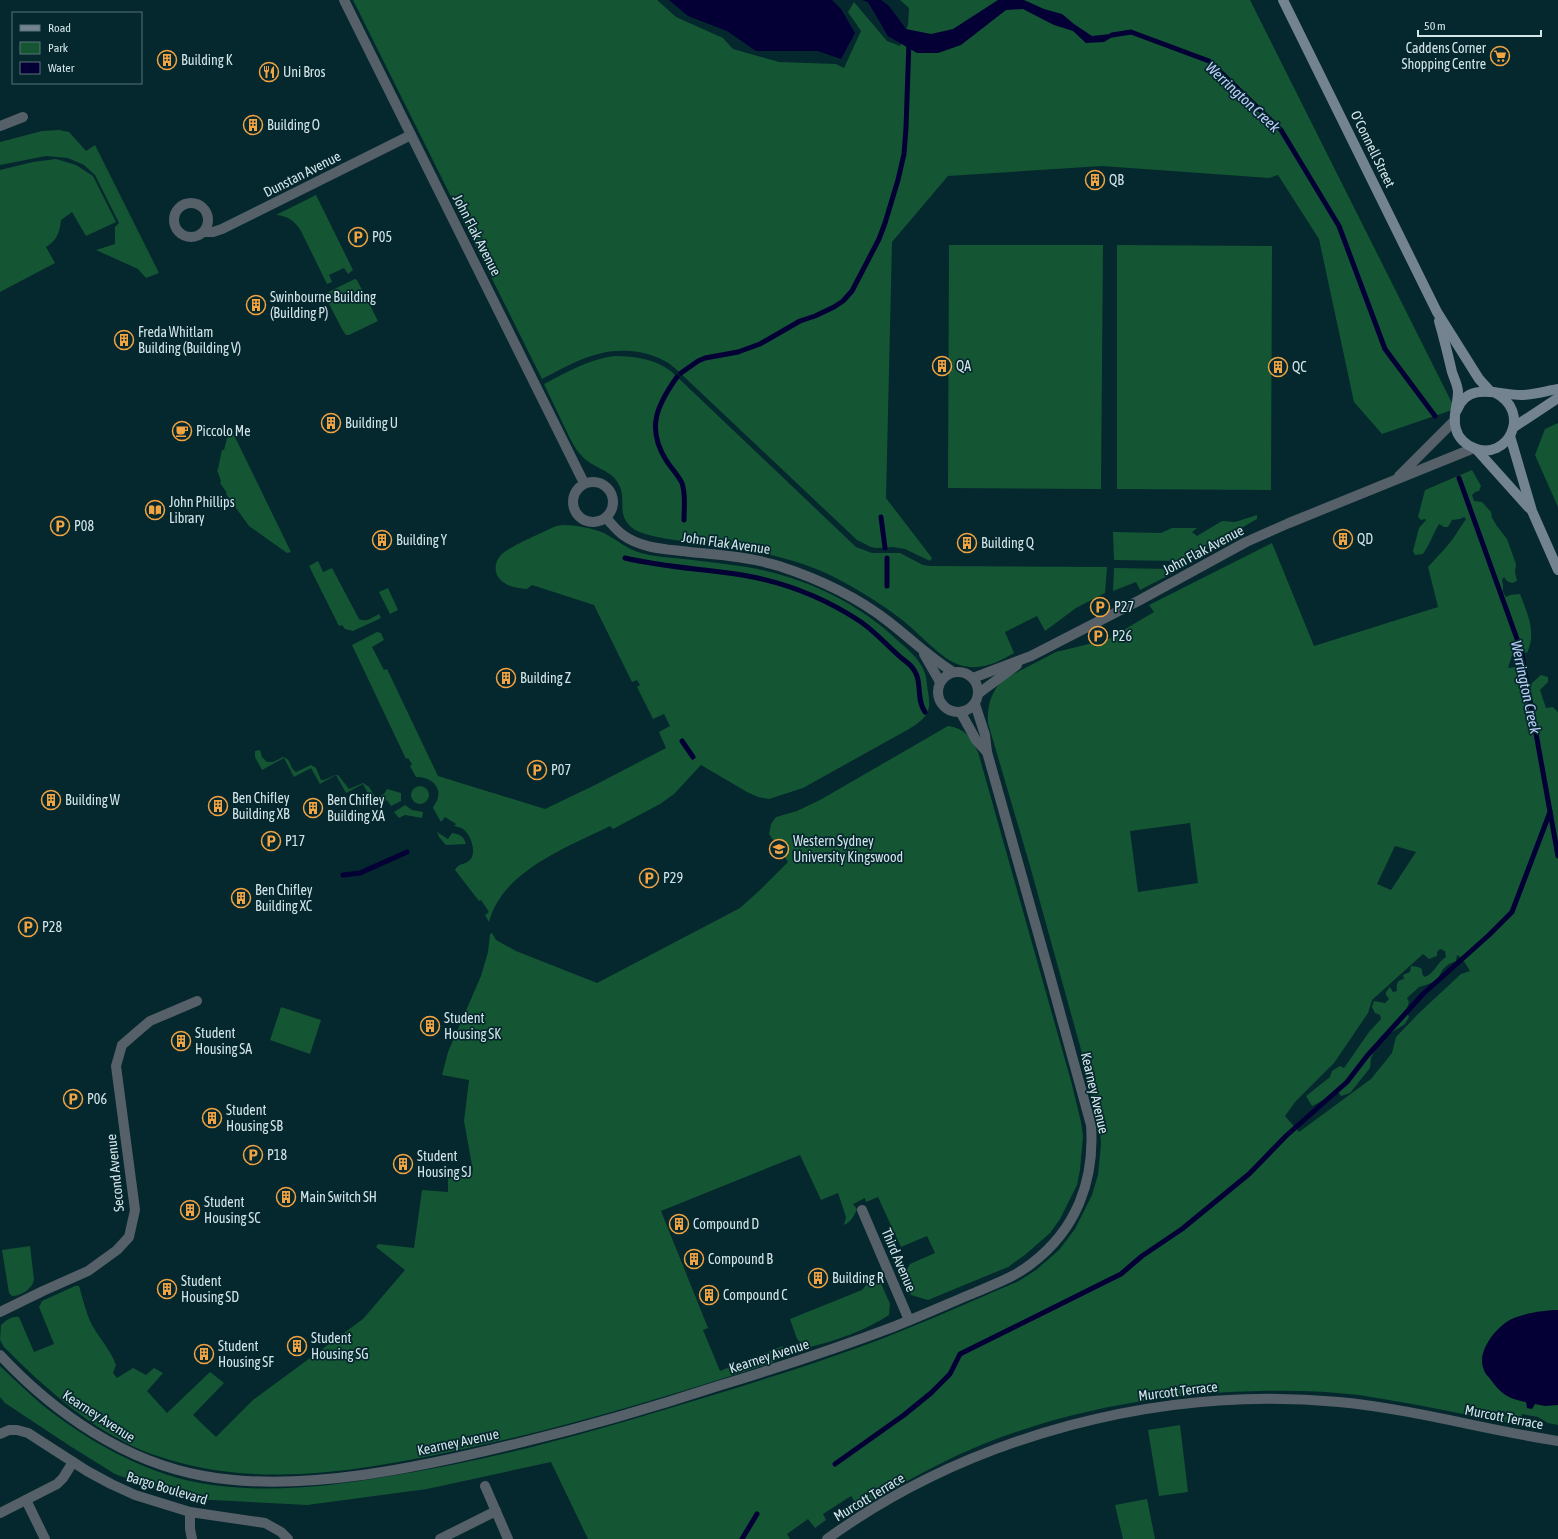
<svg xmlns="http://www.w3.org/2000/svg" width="1558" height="1539" viewBox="0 0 1558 1539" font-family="'Asap Condensed',sans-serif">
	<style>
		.green { fill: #145633; fill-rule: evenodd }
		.water { fill: #040035 }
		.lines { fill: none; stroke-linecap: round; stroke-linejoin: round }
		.stream { stroke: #040035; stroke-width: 5 }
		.street { stroke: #566068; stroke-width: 10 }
		.secondary { stroke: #738390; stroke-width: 10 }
		.labels { text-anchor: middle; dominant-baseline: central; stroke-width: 3.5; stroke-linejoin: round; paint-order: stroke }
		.poi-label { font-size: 14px; fill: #d3e5e9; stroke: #05272e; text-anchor: start }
		.street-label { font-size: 14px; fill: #d3e5e9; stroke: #05272e }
		.water-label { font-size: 15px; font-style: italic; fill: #bfcdf9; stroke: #05272e }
	</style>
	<rect width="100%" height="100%" fill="#05272e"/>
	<g class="green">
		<path d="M353,0H657L676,17L723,38L733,49L779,62L836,64L844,68L861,31L848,12L854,2L887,41L900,46L908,25L909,8L900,0H1250L1455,409L1382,434L1354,402L1319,239L1278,175L1269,178L1102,166L948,176L892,242L886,498L932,558L930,561L905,549L893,547L876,548L871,547L857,540L678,371C667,360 654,355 639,352C600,346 575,362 542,379Z"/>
		<path d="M59,130L69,132L86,151L95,145L159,273L146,278L138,269L96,250L115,244V227L119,223L95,175L84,165L68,158L46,156L0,165V142L42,131Z"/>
		<path d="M56,159L76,165L93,176L116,222L86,236L72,212L61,220C60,231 57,241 46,247L55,263L0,292V170L33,162Z"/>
		<path d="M316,195L353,270L348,274L344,268L329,275L332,282L327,284L301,231C295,221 288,216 276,215Z"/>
		<path d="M949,245H1103L1101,489L948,488Z"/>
		<path d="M1117,245L1272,246L1271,490L1117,489Z"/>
		<path d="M355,279L357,280L378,321L349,335H346L343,331L324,294Z"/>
		<path d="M615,356C636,356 655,359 672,372L856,547L872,553H900L923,565L930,566L1107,567L1105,593L1076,608L1045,631L1037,616L1005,632L1014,653C997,663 980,671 960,665C942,660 917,631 901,619C880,603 856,588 832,576C802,561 769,554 737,548C714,543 646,541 631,527C616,513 627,500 619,485C613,470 592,468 582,456C574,448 570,438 565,428C558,413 551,399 544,384C567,372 589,359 615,356Z"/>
		<path d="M1558,423V507L1535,455L1545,429Z"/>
		<path d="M229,431H232L291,552L287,553L249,526L226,494L227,493L220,483L221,481L217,470L218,469L222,450H224Z"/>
		<path d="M1472,470L1481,486L1479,491L1475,492L1472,495L1474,501L1482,502L1491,512L1492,518L1497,526L1507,539L1516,564L1515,572L1517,581L1512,583L1507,581L1504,577L1502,580L1503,585V592L1506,597L1510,595L1520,594C1527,613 1537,632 1527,653L1514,649L1508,668L1516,667L1522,671L1523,678L1519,685L1525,683L1531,684L1541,675L1548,677V682L1540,690L1546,708L1553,707L1558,712V1425L1548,1423L1538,1417L1522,1414L1521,1418L1515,1417L1514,1424C1462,1414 1411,1403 1359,1395C1327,1391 1293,1390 1260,1391C1157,1393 1053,1412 958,1455C924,1471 891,1490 859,1508L851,1496L823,1514L826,1520L815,1528L808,1519L787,1534L790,1539H588L551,1462L427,1489L307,1505L193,1499L152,1488L115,1474L70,1446L5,1403L0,1397V1366C13,1378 26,1391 40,1403C86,1440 141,1472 200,1483C262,1494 327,1487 390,1476C436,1469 482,1459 528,1448C594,1431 658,1412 723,1392C768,1378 813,1364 857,1348C912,1328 965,1304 1019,1281L1036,1270L1059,1250L1075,1229L1092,1195L1098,1175L1101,1144L1099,1119L1085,1064L1030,866L988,723C987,706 991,691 1004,679L1056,652L1093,643L1095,647L1154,612L1149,605L1272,543L1314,646L1438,607L1428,567C1436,558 1445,549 1452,540C1457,533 1461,526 1466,519L1464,517L1460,519L1452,520L1448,527H1444L1439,524C1433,534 1430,544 1423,554L1415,555L1413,551L1419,528L1426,520L1425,519L1421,520L1418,517L1425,490ZM1190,823L1198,883L1138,892L1130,831ZM1395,846L1416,852L1391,890L1377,884ZM1440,949L1445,951L1446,957C1437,962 1434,975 1424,977L1422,973V969L1418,967L1411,966L1410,972L1403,975L1404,979C1397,980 1396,984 1397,991L1393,992L1390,987L1386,992V995L1389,999L1385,1003L1374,1001L1372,1007L1375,1013L1380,1015L1381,1019L1369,1032L1344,1068L1340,1066L1332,1071L1330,1077L1306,1096L1312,1106L1316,1104L1338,1092L1341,1096L1350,1093L1370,1068L1371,1058L1377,1046L1386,1036L1405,1024L1409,1017L1406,1011L1409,1002L1407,998L1419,987L1429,984L1437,980L1443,969L1449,964L1456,961L1457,955L1462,958L1470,971L1461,974L1419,1013L1396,1037L1392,1053L1371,1079L1299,1132L1285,1116L1295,1102L1334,1063L1368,1013L1372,1000L1423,954L1429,959L1437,956V952Z"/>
		<path d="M1257,515V519L1191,557L1177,561L1114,560L1113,532L1161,533L1172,528H1197L1192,532L1197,536L1222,521L1235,522Z"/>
		<path d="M563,525C576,525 592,528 604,533C617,540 627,549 641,553C652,556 663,557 674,558C693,560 713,562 732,565C792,572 853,598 897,640C912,653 927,665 927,686C928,692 929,696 929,701C931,715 919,723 909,729L803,788L769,799L758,797L747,792L701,765L674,794L660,804L613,829L610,826C568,847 502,871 489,922L485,915L489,912L481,900L479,901L455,870C458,863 465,865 470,860C477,852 471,835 463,829C460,827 458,827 454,826L456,824L445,817L441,822L433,808C434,804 438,801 438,797C441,784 427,776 416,777L410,766L412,764L408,758L406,759L352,645L377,632L381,633L384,640L372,647L384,670L387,669L438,776L545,809L595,785L666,748L659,732L670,726L664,714L653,719L637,687L640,685L637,680L632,682L594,605L532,585L527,589C516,588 503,586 497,575C494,568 496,560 501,555C508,547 544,532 556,526Z"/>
		<path d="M318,561L323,572L332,568L359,619C366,623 373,617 379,614L381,618L353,631L345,629L342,625L339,626L309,566Z"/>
		<path d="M1114,568L1171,569L1173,573L1140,590L1136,582L1113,591Z"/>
		<path d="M388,588L398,610L390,614L379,592Z"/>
		<path d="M948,726C966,729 970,737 978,752L1071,1081L1081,1122L1083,1136L1080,1170L1077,1185L1060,1219L1050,1233L1026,1254L1008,1267L928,1300L911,1295L902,1278L910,1264L935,1253L927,1236L901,1247L878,1197L866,1202L865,1198L853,1204L857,1209C854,1216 851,1222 844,1225L846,1217L838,1193L821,1200L800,1155L661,1211L708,1328L703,1330L720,1371L783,1346L782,1355L774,1362C673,1395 571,1426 468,1448C371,1469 266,1489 170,1460C162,1457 153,1455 146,1452C90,1429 46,1389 4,1347L0,1340L1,1325C7,1320 11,1316 19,1317L34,1352L54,1344L39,1307L42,1301L75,1286H79C83,1299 86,1313 92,1325C100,1339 111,1351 116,1365L113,1373L117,1378L133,1368L146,1375L154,1368L163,1373L147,1391L167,1413L210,1372L224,1383L193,1415L216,1437L253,1400L363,1319L405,1270L376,1247L378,1244L414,1248L422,1190L448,1192V1176L473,1171L464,1121L469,1080L442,1075L448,1052L481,976L488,952L490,934L492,933L496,940L516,951L597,983L740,908L760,890L788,862L769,834L771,824L776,817L797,811L820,800Z"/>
		<path d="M260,750L262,757L267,762H273L283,757C293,760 288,767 296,772L311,765L316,768L321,780H324L335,775H338L349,789L363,783L369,787L376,798L384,794L387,789L401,793V801L391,806L387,800L375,807L363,784L346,793L336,775L320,784L311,768L294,777L284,758L262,770L255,757V751Z"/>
		<circle cx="420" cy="795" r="9"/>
		<path d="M405,805L412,810L423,812L422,818L405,815L399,818L394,812Z"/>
		<path d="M437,832L448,839L452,833C459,834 464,836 466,844L446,845L439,837Z"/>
		<path d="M281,1007L321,1020L310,1054L270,1040Z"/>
		<path d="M30,1246L34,1280C32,1289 21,1296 12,1296L9,1293L2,1250Z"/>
		<path d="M880,1281L890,1304L889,1315C864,1331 835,1341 806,1348L797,1339L790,1319L862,1290L869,1282Z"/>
		<path d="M1180,1425L1188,1492L1159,1496L1148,1430Z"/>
		<path d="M1147,1499L1155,1539H1123L1115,1505Z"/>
	</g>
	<g class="water">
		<path d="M669,0H832L841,9L855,33L841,59L818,51H756L727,31L688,16Z"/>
		<path d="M862,0H881L889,6L906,29L931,34L953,29L998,0H1024L1044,9L1062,14L1074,24L1092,36L1119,33L1104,42L1086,43L1073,31L1054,25L1023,9L1006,10L961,45L938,53H917L888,36L868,2Z"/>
		<path d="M1558,1310V1405L1545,1406L1535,1404L1532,1409L1527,1408L1526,1402C1509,1399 1501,1394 1491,1380C1489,1377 1485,1374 1484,1370C1476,1353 1494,1330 1508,1321C1519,1314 1544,1310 1558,1310Z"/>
	</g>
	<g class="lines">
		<g class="stream">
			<path d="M1112,35L1131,32L1209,61L1281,130L1339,226L1385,349L1435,416"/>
			<path d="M681,373L698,361L705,358L738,352L760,344L800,321L815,316L834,307L843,301L852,291L879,239L885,223L898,180L904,154L906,128L909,41"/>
			<path d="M677,377C657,405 646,428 666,460C671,468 678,475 682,483C686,494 684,509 684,520"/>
			<path d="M1459,478L1521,650L1558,856"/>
			<path d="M881,517L885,548"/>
			<path d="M625,558C663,567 703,569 742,575C784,582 825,598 861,622C874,631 885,643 897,654C901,658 907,662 911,666C924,680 915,698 925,712"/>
			<path d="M887,558V586"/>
			<path d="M682,741L693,757"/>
			<path d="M343,875L360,873L407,852"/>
			<path d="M835,1464L904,1415L931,1393L950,1374L960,1354L1121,1274L1142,1256L1182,1229L1249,1174L1287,1135L1347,1082L1367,1056L1423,994L1489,935L1512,912L1550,812"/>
			<path d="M742,1539L757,1514"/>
		</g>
		<g class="street">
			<path d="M344,0L584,483"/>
			<path d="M0,126L23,117"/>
			<circle cx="191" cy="220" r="17"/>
			<path d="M204,232H213L222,229L411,135"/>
			<path d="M1399,476L1455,420"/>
			<circle cx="593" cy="502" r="20"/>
			<path d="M606,518C611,523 617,531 623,535C642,549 668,549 690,552C720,555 750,557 779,566C819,579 856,596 889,622C911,639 929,657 953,672"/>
			<path d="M924,654L940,682"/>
			<circle cx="958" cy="692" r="20"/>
			<path d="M973,678L1031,656L1140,600L1246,542L1289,523L1474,448"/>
			<path d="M979,693L1017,665"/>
			<path d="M961,713L976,740L987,752"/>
			<path d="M862,1210L909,1320"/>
			<path d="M0,1312L43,1291L88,1271L117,1250L129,1237L135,1210L116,1066L122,1045L137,1032L150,1021L197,1001"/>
			<path d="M0,1355C54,1413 125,1462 204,1476C302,1494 427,1466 523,1442C589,1426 654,1407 718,1386C777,1368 835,1349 893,1327C918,1317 943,1306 969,1295C990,1286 1013,1278 1031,1264C1076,1230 1095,1181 1091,1125L1050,976L987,752L985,735L975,704"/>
			<path d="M0,1434L9,1430H17L28,1433L87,1471L111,1484L135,1495L190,1512L265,1523L281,1532L288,1539"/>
			<path d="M485,1486L508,1539"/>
			<path d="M26,1500L45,1539"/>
			<path d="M190,1512V1529L192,1539"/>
			<path d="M0,1513L57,1484L63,1478L73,1462"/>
			<path d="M440,1539L496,1511"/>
			<path d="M827,1539C971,1435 1162,1385 1339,1402C1413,1409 1485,1430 1558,1441"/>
		</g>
		<g class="secondary">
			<path d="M1283,0L1437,312L1479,379L1490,391"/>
			<path d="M1439,321C1444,338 1448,355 1452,372C1454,378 1458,386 1458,392C1458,404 1452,417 1456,429C1458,438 1466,445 1474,448C1507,462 1534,412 1494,392"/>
			<path d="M1457,410C1468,381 1499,395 1521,395C1533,395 1546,391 1558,389"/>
			<path d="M1514,427L1558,398"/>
			<path d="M1510,436L1532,511L1558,570"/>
			<path d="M1476,449L1529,508"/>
		</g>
	</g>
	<defs>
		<symbol id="supermarket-ring" viewBox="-11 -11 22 22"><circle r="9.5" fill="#05272e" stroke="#f3a442" stroke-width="1.5"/><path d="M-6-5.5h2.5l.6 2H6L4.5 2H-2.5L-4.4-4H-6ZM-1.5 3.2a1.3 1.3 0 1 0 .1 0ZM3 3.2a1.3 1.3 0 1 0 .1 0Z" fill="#f3a442"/></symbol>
		<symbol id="building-ring" viewBox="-11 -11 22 22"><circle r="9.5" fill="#05272e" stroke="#f3a442" stroke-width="1.5"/><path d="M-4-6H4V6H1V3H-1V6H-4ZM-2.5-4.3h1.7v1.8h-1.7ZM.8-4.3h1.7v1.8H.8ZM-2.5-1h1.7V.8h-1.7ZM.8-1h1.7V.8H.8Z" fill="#f3a442"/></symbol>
		<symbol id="restaurant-ring" viewBox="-11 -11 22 22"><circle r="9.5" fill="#05272e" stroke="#f3a442" stroke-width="1.5"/><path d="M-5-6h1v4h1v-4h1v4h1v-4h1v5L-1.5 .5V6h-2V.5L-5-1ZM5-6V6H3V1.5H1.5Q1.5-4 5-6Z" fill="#f3a442"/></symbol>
		<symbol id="parking-ring" viewBox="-11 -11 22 22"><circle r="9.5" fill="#05272e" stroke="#f3a442" stroke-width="1.5"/><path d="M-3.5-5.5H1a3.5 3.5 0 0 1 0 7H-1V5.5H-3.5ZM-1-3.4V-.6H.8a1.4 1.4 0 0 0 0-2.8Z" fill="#f3a442"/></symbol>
		<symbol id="cafe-ring" viewBox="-11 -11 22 22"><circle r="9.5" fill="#05272e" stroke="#f3a442" stroke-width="1.5"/><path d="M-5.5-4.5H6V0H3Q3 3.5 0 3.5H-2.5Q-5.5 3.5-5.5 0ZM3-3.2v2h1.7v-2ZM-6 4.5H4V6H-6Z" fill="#f3a442"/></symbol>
		<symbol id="library-ring" viewBox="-11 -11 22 22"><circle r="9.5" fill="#05272e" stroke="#f3a442" stroke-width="1.5"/><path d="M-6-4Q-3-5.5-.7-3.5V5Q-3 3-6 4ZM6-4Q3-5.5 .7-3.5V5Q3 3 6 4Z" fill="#f3a442"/></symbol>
		<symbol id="university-ring" viewBox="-11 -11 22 22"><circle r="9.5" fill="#05272e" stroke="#f3a442" stroke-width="1.5"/><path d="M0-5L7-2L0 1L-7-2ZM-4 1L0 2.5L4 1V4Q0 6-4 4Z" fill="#f3a442"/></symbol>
	</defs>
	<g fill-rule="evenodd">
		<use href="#supermarket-ring" x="1489" y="45" width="22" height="22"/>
		<use href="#building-ring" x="156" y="49" width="22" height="22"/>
		<use href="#restaurant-ring" x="258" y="61" width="22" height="22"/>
		<use href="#building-ring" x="242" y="114" width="22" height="22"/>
		<use href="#building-ring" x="1084" y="169" width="22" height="22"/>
		<use href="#parking-ring" x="347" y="226" width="22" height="22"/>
		<use href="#building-ring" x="245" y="294" width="22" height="22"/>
		<use href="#building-ring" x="113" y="329" width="22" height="22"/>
		<use href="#building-ring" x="931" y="355" width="22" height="22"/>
		<use href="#building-ring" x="1267" y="356" width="22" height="22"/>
		<use href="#building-ring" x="320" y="412" width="22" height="22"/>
		<use href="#cafe-ring" x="171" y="420" width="22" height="22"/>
		<use href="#library-ring" x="144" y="499" width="22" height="22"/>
		<use href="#parking-ring" x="49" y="515" width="22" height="22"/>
		<use href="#building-ring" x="1332" y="528" width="22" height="22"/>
		<use href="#building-ring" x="371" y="529" width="22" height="22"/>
		<use href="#building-ring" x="956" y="532" width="22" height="22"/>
		<use href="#parking-ring" x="1089" y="596" width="22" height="22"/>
		<use href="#parking-ring" x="1087" y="625" width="22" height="22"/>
		<use href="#building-ring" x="495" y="667" width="22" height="22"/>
		<use href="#parking-ring" x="526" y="759" width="22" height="22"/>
		<use href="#building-ring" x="40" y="789" width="22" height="22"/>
		<use href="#building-ring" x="207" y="795" width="22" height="22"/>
		<use href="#building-ring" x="302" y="797" width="22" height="22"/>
		<use href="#parking-ring" x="260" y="830" width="22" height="22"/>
		<use href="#university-ring" x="768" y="838" width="22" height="22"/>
		<use href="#parking-ring" x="638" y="867" width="22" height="22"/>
		<use href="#building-ring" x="230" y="887" width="22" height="22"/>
		<use href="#parking-ring" x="17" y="916" width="22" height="22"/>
		<use href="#building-ring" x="419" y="1015" width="22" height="22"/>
		<use href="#building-ring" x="170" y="1030" width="22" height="22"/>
		<use href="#parking-ring" x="62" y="1088" width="22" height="22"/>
		<use href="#building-ring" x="201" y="1107" width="22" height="22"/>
		<use href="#parking-ring" x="242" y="1144" width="22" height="22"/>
		<use href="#building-ring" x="392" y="1153" width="22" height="22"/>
		<use href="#building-ring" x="275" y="1186" width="22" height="22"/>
		<use href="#building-ring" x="179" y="1199" width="22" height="22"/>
		<use href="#building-ring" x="668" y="1213" width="22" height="22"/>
		<use href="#building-ring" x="683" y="1248" width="22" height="22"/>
		<use href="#building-ring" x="807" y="1267" width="22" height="22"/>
		<use href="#building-ring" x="156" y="1278" width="22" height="22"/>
		<use href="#building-ring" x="698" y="1284" width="22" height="22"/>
		<use href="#building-ring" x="286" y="1335" width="22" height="22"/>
		<use href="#building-ring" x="193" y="1343" width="22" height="22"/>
	</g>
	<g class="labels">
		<g class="poi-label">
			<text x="1486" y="48" text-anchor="end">Caddens Corner<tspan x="1486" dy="16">Shopping Centre</tspan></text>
			<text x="181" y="60">Building K</text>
			<text x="283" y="72">Uni Bros</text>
			<text x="267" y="125">Building O</text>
			<text x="1109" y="180">QB</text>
			<text x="372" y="237">P05</text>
			<text x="270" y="297">Swinbourne Building<tspan x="270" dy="16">(Building P)</tspan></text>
			<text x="138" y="332">Freda Whitlam<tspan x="138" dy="16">Building (Building V)</tspan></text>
			<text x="956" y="366">QA</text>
			<text x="1292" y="367">QC</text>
			<text x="345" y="423">Building U</text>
			<text x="196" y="431">Piccolo Me</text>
			<text x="169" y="502">John Phillips<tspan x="169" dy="16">Library</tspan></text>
			<text x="74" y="526">P08</text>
			<text x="1357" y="539">QD</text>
			<text x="396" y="540">Building Y</text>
			<text x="981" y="543">Building Q</text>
			<text x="1114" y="607">P27</text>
			<text x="1112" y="636">P26</text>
			<text x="520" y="678">Building Z</text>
			<text x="551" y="770">P07</text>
			<text x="232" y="798">Ben Chifley<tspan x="232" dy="16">Building XB</tspan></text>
			<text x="65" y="800">Building W</text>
			<text x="327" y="800">Ben Chifley<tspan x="327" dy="16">Building XA</tspan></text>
			<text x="285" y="841">P17</text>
			<text x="793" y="841">Western Sydney<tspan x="793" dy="16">University Kingswood</tspan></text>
			<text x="663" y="878">P29</text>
			<text x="255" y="890">Ben Chifley<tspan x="255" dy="16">Building XC</tspan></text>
			<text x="42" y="927">P28</text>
			<text x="444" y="1018">Student<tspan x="444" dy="16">Housing SK</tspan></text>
			<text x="195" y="1033">Student<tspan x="195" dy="16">Housing SA</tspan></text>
			<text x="87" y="1099">P06</text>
			<text x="226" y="1110">Student<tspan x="226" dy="16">Housing SB</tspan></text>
			<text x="267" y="1155">P18</text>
			<text x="417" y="1156">Student<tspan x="417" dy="16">Housing SJ</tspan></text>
			<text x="300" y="1197">Main Switch SH</text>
			<text x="204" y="1202">Student<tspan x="204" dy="16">Housing SC</tspan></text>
			<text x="693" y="1224">Compound D</text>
			<text x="708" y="1259">Compound B</text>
			<text x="832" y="1278">Building R</text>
			<text x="181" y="1281">Student<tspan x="181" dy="16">Housing SD</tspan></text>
			<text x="723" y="1295">Compound C</text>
			<text x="311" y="1338">Student<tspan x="311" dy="16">Housing SG</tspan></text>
			<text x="218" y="1346">Student<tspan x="218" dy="16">Housing SF</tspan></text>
		</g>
		<g class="street-label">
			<text transform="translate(1373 149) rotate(64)">O'Connell Street</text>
			<text transform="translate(302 174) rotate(-27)">Dunstan Avenue</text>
			<text transform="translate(477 235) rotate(63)">John Flak Avenue</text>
			<text transform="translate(726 543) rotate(8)">John Flak Avenue</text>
			<text transform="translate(1203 550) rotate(-28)">John Flak Avenue</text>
			<text transform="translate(1095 1093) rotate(77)">Kearney Avenue</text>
			<text transform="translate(115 1173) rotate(-96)">Second Avenue</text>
			<text transform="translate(899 1260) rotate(67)">Third Avenue</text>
			<text transform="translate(769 1356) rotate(-18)">Kearney Avenue</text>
			<text transform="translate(1178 1391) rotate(-7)">Murcott Terrace</text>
			<text transform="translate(99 1416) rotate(33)">Kearney Avenue</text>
			<text transform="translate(1504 1417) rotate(11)">Murcott Terrace</text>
			<text transform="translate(458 1442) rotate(-12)">Kearney Avenue</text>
			<text transform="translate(167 1488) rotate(17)">Bargo Boulevard</text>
			<text transform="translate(869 1497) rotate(-31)">Murcott Terrace</text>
		</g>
		<g class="water-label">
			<text transform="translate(1243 97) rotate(43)">Werrington Creek</text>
			<text transform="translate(1526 687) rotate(78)">Werrington Creek</text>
		</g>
	</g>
	<rect x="12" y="12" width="130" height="72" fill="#05272e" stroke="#577379"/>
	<rect x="20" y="25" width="20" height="6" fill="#738390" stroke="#577379"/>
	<text x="48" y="32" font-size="12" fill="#d3e5e9">Road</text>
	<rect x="20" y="42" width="20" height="12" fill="#145633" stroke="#577379"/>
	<text x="48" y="52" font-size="12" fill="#d3e5e9">Park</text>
	<rect x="20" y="62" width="20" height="12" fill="#040035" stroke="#577379"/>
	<text x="48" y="72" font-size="12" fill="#d3e5e9">Water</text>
	<path d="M1418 30v6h123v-6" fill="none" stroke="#d3e5e9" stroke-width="2"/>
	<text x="1424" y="30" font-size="12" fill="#d3e5e9" stroke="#05272e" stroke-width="3" paint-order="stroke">50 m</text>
</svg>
